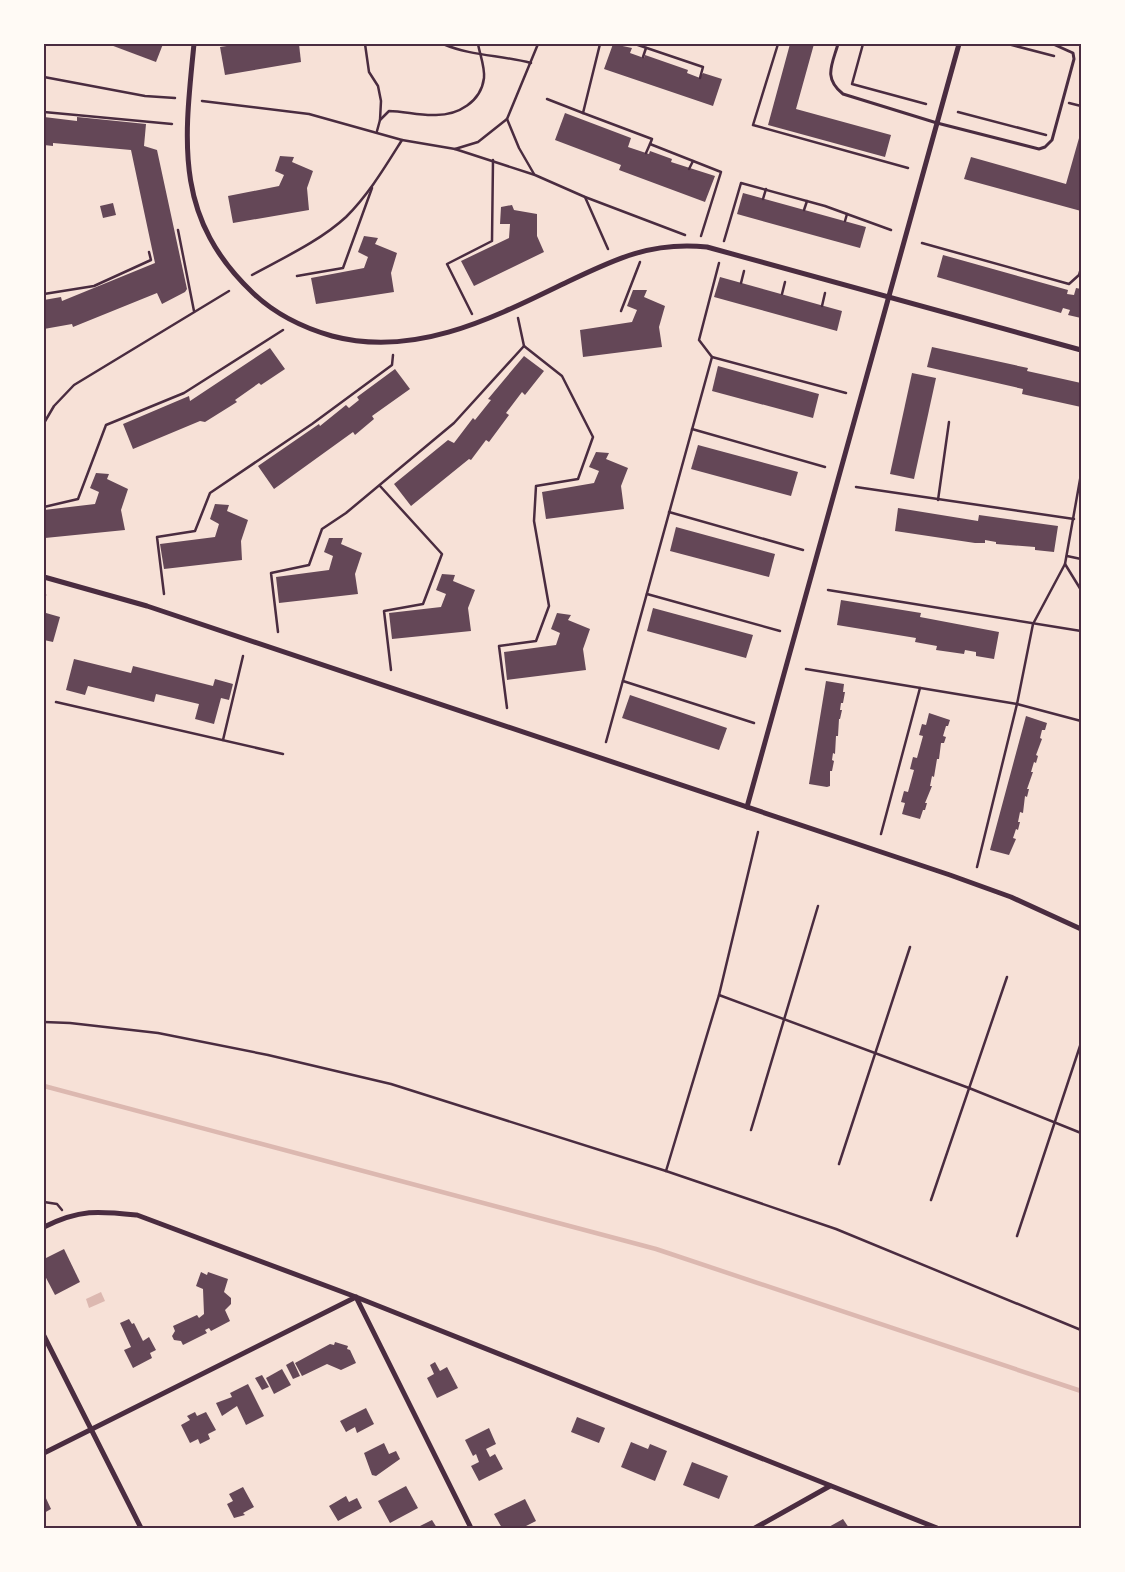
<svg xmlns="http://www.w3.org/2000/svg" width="1125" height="1572" viewBox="0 0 1125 1572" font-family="'Exo 2',sans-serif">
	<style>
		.water { fill: #dcb8b0 }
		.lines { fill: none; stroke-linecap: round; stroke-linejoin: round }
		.stream { stroke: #dcb8b0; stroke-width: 4.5 }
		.building { fill: #644757 }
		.path { stroke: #4a2c40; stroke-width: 2.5 }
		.service { stroke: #4a2c40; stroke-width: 3 }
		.minor { stroke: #4a2c40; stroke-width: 5 }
		.neatline { fill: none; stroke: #4a2c40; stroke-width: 2 }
	</style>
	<rect width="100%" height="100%" fill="#f7e1d7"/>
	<path class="water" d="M101,1292L105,1301L89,1308L86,1299Z"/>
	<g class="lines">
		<path class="stream" d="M44,1086L656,1249L1081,1391"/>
	</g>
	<g class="building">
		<path d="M108,44H163L156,62Z"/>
		<path d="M240,44H299L301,62L225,75L220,47Z"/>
		<path d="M613,44L632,48L630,53L644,58L645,55L688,70L687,73L700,78L703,73L722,79L713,106L604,69Z"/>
		<path d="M790,44H814L796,109L891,135L885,157L768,125Z"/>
		<path d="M565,113L631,138L628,147L649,154L650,151L672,159L671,162L715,176L705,202L619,170L621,165L555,140Z"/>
		<path d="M44,117L77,121V117L146,124L144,146L157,150L187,289L185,292L162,304L157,293L73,327L72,324L44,329V300L61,297L62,301L155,263L131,150L53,143V146L44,145Z"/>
		<path d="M1081,131V211L964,179L971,157L1066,184Z"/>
		<path d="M280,156L294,157L292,162L313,171L307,188L309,210L233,223L228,196L279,186L284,175L275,171Z"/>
		<path d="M743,193L866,227L860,248L737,214Z"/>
		<path d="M113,203L116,215L103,218L100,206Z"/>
		<path d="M512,205L514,210L537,214V236L544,252L474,286L461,261L509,238L510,224H500L501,207Z"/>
		<path d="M364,236L378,238L375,244L397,253L391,273L394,292L316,304L311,278L364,268L368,257L358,252Z"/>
		<path d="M943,255L1068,290L1067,294L1074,295L1076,288L1081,289V318L1068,315L1070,310L1063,308L1061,313L937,277Z"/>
		<path d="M720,277L842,311L837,331L714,297Z"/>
		<path d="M633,290H647L644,297L665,306L659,327L662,347L583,357L580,330L632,322L637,310L627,306Z"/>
		<path d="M932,347L1028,368L1027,371L1081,383V407L1022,394L1023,389L927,367Z"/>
		<path d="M270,348L285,369L261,385L259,383L235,400L237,402L205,422L200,421L133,449L123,424L189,396L190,401Z"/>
		<path d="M524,356L544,371L525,395L522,392L506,413L509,415L489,442L486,440L471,460L469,459L411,506L394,484L448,440L454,443L473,418L475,420L491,400L488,399Z"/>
		<path d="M718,366L819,394L813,418L712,391Z"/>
		<path d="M395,369L410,389L372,416L374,419L355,435L353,432L274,489L258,466L319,424L320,426L346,405L349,408L359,400L357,397Z"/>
		<path d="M912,373L936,378L914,479L890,474Z"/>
		<path d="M698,445L798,472L791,496L691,469Z"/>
		<path d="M596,452L609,453L606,459L628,468L621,486L624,509L546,519L542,492L594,483L599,471L589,467Z"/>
		<path d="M96,473L109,474L107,479L128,489L121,510L125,530L45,538L44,510L95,504L99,492L90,488Z"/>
		<path d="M215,504L229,505L227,511L248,520L241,541L242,560L164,569L160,544L215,537L219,524L210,519Z"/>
		<path d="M898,508L978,521L979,515L1058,526L1054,552L1035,550V547L996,544V542L985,540V543H975L895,531Z"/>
		<path d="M676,527L775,554L769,577L670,551Z"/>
		<path d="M329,538H343L341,544L362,553L355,574L358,594L279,603L276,577L329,570L333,556L324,552Z"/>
		<path d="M442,574L455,575L453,581L475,590L468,608L471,631L392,639L389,613L441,607L446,594L436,590Z"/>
		<path d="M841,600L921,613L920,617L999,632L994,659L976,656V652L965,650L964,654L936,650L937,646L915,642L916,638L837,625Z"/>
		<path d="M653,608L753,635L746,658L647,631Z"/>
		<path d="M46,613L60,617L53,642L44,640Z"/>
		<path d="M557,613L571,615L568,620L590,629L583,649L586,670L507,680L504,652L556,645L560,633L551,629Z"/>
		<path d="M74,659L131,673L133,666L213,686L215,679L233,684L229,700L221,698L214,724L195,719L199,704L156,694L154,702L88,686L85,695L66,690Z"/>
		<path d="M826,681L844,684L843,692H845L843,703H841L840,710H842L840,719H839L838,736H836L835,754L833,753L832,760L834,761L832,771H830V786L827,787L809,784Z"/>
		<path d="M630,695L727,728L719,750L622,718Z"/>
		<path d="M929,713L950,720L948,726H946L943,736L946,737L944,743H941L939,759H937L934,777L932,776L930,786H932L925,803H927L925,810H923L920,819L902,814L905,803L901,802L904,791L908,792L914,770L910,769L913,757L917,758L923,736L919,735L922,724L926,725Z"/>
		<path d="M1026,716L1047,723L1045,730H1042L1040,738L1042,739L1036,755L1038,756L1036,763L1034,762L1031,772H1033L1027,789H1029L1027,797L1025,796L1023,813L1020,812L1018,822H1020L1018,830L1016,829L1013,838L1016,839L1009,855L990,850Z"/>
		<path d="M64,1249L80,1282L55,1295L44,1274V1259Z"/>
		<path d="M201,1272L207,1275L208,1272L228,1279L224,1292L231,1298V1304L225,1310L230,1321L211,1331L209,1328L205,1330L207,1333L183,1345L181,1341L174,1340L172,1336L175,1331L173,1326L197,1315L199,1318L204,1314L203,1289L196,1286Z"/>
		<path d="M129,1319L132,1324L134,1323L143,1341L149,1337L156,1350L150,1353L152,1358L133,1368L124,1350L131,1347L120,1323Z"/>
		<path d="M335,1342L348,1346L347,1349L350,1350L356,1363L341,1370L327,1364L302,1376L295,1363L330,1344L334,1345Z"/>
		<path d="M293,1361L300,1376L293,1379L286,1365Z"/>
		<path d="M435,1362L440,1371L447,1367L458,1388L437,1398L427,1378L434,1374L430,1365Z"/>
		<path d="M282,1369L291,1385L274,1394L266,1378Z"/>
		<path d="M262,1375L269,1387L262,1390L255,1378Z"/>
		<path d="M248,1384L264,1416L246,1425L237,1406L222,1416L216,1403L232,1397L230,1393Z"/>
		<path d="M366,1408L374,1424L357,1433L355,1427L346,1432L340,1421Z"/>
		<path d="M195,1412L197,1416L206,1412L216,1430L208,1434L210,1439L200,1444L198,1439L190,1443L181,1425L190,1420L187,1416Z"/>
		<path d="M577,1417L605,1428L599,1443L571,1432Z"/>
		<path d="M489,1428L496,1444L486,1449L490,1457L495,1454L503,1469L479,1481L471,1466L479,1462L476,1454L473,1456L465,1440Z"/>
		<path d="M631,1442L648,1449L650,1444L667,1451L655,1481L621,1467Z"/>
		<path d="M384,1443L389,1454L396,1451L400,1459L376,1476L372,1475L364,1453Z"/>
		<path d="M692,1462L728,1476L719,1499L683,1485Z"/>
		<path d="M406,1486L418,1508L390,1523L378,1501Z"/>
		<path d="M243,1487L254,1507L243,1513L245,1515L234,1518L227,1504L233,1501L229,1494Z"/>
		<path d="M44,1494L51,1509L44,1513Z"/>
		<path d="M346,1496L349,1502L357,1498L362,1508L338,1521L329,1506Z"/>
		<path d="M525,1499L536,1521L522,1528H502L494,1514Z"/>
		<path d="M843,1519L849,1528H827Z"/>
		<path d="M432,1520L437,1528H416Z"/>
	</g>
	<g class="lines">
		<g class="path">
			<path d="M365,44L369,72L378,86L381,101L380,120L377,131"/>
			<path d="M443,44C471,56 501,55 531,63"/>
			<path d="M600,44L583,113L652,139L650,144L721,172L701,236"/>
			<path d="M635,44L703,67L700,78"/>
			<path d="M778,44L753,125L908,168"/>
			<path d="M863,44L852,84L926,104"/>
			<path d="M1008,44L1054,56"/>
			<path d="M643,57L646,48"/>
			<path d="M44,77L145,96L175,98"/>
			<path d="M547,99L583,113"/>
			<path d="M202,101L309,114L402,140"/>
			<path d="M1069,103L1081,106"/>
			<path d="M44,112L172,124"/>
			<path d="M958,112L1046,135"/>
			<path d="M507,119L519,148L534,174"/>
			<path d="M380,120L389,111C404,111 420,116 436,115C458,115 481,102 484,78C485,67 480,55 478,44"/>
			<path d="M455,149L535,175L585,197L685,235"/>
			<path d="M646,153L650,144"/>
			<path d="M689,169L693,161"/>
			<path d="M585,197L608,249"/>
			<path d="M763,199L766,189"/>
			<path d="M804,210L807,201"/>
			<path d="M845,221L847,214"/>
			<path d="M178,230L194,311"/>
			<path d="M724,241L741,183L825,206L891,230"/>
			<path d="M922,243L1069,284L1079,275L1081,268"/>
			<path d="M252,275C283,258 320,241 346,217C369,194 385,167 402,140L455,149L478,142L507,119L538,44"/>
			<path d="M297,276L343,268L372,188"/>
			<path d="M741,283L744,271"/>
			<path d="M44,294L94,286L151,260L149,252"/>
			<path d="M782,294L785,282"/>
			<path d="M822,306L825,293"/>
			<path d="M621,311L640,262"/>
			<path d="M472,314L447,264L492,241L493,160"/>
			<path d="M712,357L846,393"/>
			<path d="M44,423L54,406L74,385L229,291"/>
			<path d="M692,429L825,467"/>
			<path d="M380,486L442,554L423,604L384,611L391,670"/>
			<path d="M856,487L1074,519"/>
			<path d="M938,500L949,422"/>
			<path d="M44,507L78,499L106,425L184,393L283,330"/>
			<path d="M669,512L803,550"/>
			<path d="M1067,556L1081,559"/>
			<path d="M1065,564L1081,590"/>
			<path d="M828,590L1081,631"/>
			<path d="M164,594L157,537L195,531L210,493L312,424L392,365L393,355"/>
			<path d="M647,594L780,631"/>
			<path d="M44,599L45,595"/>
			<path d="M278,632L271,573L309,565L322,529L346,513L454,423L524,346L518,318"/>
			<path d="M806,669L1017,704L1081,721"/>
			<path d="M623,681L754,723"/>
			<path d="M56,702L283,754"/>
			<path d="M507,708L499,646L536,641L549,606L534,521L536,486L578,479L593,437L562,376L524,346"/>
			<path d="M223,740L243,656"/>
			<path d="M606,742L712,357L699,340L719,263"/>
			<path d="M881,834L920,688"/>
			<path d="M977,867L1017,704L1033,624L1065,564L1081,474"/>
			<path d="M719,995L969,1088L1081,1133"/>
			<path d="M44,1022L70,1023L158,1033L268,1055L391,1084L666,1171L836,1229L1081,1330"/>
			<path d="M751,1130L818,906"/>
			<path d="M839,1164L910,947"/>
			<path d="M666,1171L719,995L758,832"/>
			<path d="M931,1200L1007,977"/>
			<path d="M44,1202L57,1204L62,1210"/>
			<path d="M1017,1236L1081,1043"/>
		</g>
		<path class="service" d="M838,44C832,65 823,78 843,94L937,123L1039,149L1045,147L1052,140L1074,59L1073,53L1053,44"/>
		<g class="minor">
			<path d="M194,44C184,143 174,218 253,293C275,314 304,328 332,336C414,358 491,319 563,284C613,260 650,241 707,247L1081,350"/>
			<path d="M44,577L147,606L950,875L1011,897L1081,929"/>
			<path d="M747,807L959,44"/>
			<path d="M44,1227C80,1209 98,1211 137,1215L356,1297L937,1528"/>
			<path d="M44,1336L141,1528"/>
			<path d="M44,1453L356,1297L471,1528"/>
			<path d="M755,1528L830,1486"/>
		</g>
	</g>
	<rect width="1125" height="1572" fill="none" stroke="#fffaf5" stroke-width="90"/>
	<rect x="45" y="45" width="1035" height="1482" class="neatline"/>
</svg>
